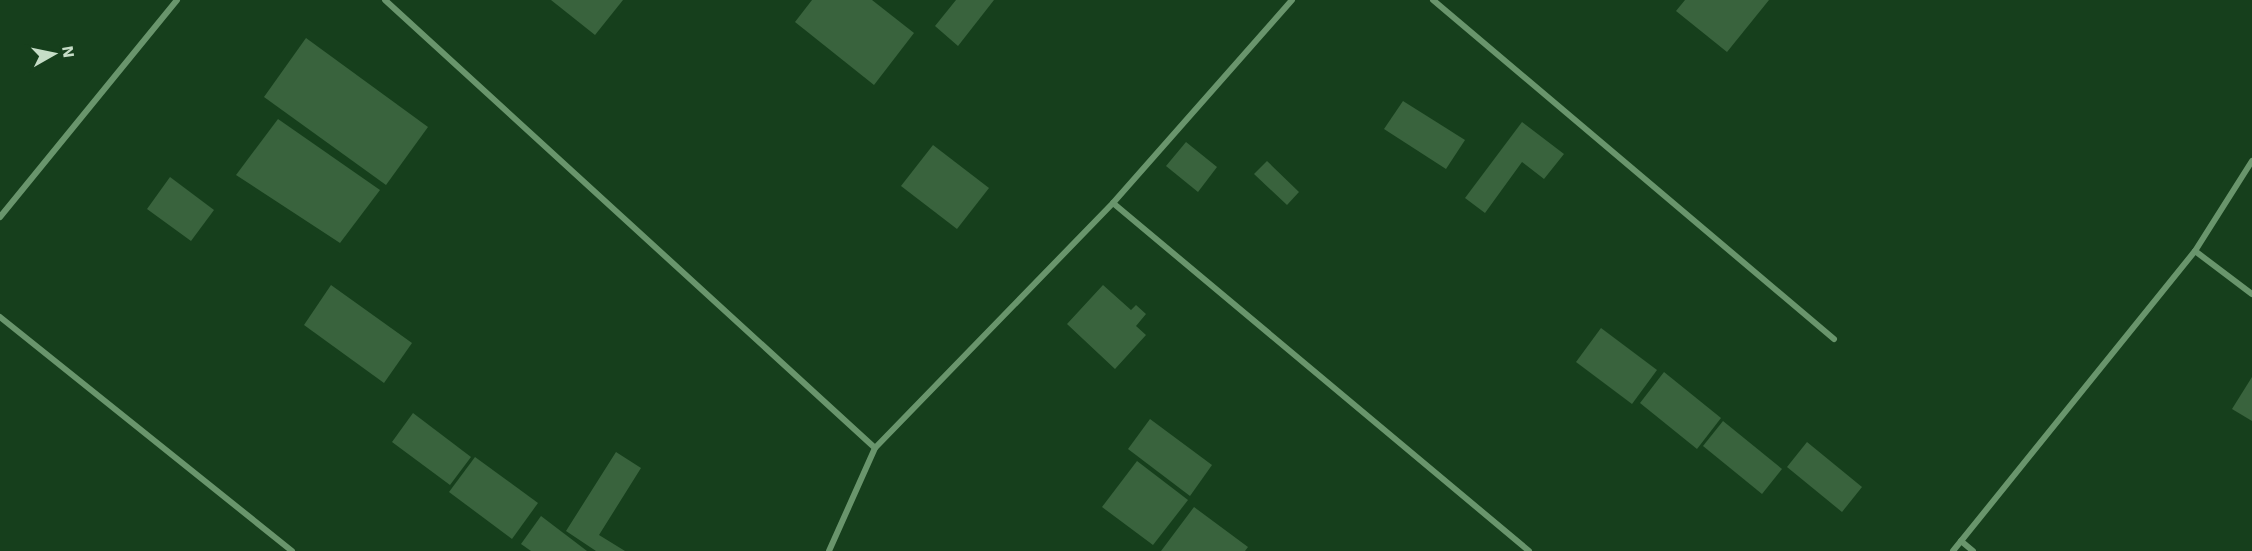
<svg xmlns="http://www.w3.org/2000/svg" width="2252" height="551" viewBox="0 0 2252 551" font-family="'Work Sans',sans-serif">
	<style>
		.building { fill: #39633d }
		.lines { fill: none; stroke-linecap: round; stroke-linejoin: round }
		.street { stroke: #69956c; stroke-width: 6 }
	</style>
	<rect width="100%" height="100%" fill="#163f1c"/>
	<g class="building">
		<path d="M551,0H623L595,35Z"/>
		<path d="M812,0H872L914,33L874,85L795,22Z"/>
		<path d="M956,0H994L958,46L935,26Z"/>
		<path d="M1685,0H1769L1727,52L1676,11Z"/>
		<path d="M306,38L428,127L386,185L264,97Z"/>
		<path d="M1403,101L1465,140L1446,169L1384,129Z"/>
		<path d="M278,119L380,190L340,243L236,175Z"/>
		<path d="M1522,122L1564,154L1544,179L1522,162L1485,213L1465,198Z"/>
		<path d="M1186,142L1217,167L1198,192L1166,166Z"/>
		<path d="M933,145L989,188L957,229L901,186Z"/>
		<path d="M1267,161L1299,192L1287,205L1254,174Z"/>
		<path d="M170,177L214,210L191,241L147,209Z"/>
		<path d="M331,285L412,343L384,383L304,325Z"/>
		<path d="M1103,285L1131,310L1136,305L1146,314L1136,326L1146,335L1115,369L1067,324Z"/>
		<path d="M1601,328L1657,370L1632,404L1576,362Z"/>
		<path d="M1664,372L1721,418L1697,449L1640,403Z"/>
		<path d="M2252,377V421L2232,409Z"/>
		<path d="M413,413L471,457L450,485L392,442Z"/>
		<path d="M1150,419L1212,465L1190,496L1128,449Z"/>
		<path d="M1723,421L1782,469L1762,494L1703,446Z"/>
		<path d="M1807,442L1862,487L1842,512L1787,467Z"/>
		<path d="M616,452L641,468L599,535L625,551H596L566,531Z"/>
		<path d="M475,457L538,503L512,539L449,492Z"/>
		<path d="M1137,461L1188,500L1153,545L1102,507Z"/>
		<path d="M1194,507L1248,547L1245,551H1161Z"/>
		<path d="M541,516L587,551H531L521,544Z"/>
	</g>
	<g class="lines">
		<g class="street">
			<path d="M385,0L875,448"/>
			<path d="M1433,0L1834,339"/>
			<path d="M1113,203L1529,551"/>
			<path d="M0,217L177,0"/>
			<path d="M2195,251L2252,294"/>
			<path d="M0,317L292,551"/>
			<path d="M1961,541L1973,551"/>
			<path d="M829,551L875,448L1113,203L1292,0"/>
			<path d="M1953,551L2195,251L2252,161"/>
		</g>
	</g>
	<g transform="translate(54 54) rotate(81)" stroke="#163f1c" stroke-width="4.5" paint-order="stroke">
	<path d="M0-4.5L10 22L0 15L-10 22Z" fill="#c6ddc7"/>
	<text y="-9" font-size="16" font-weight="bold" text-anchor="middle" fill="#c6ddc7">N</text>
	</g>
</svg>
